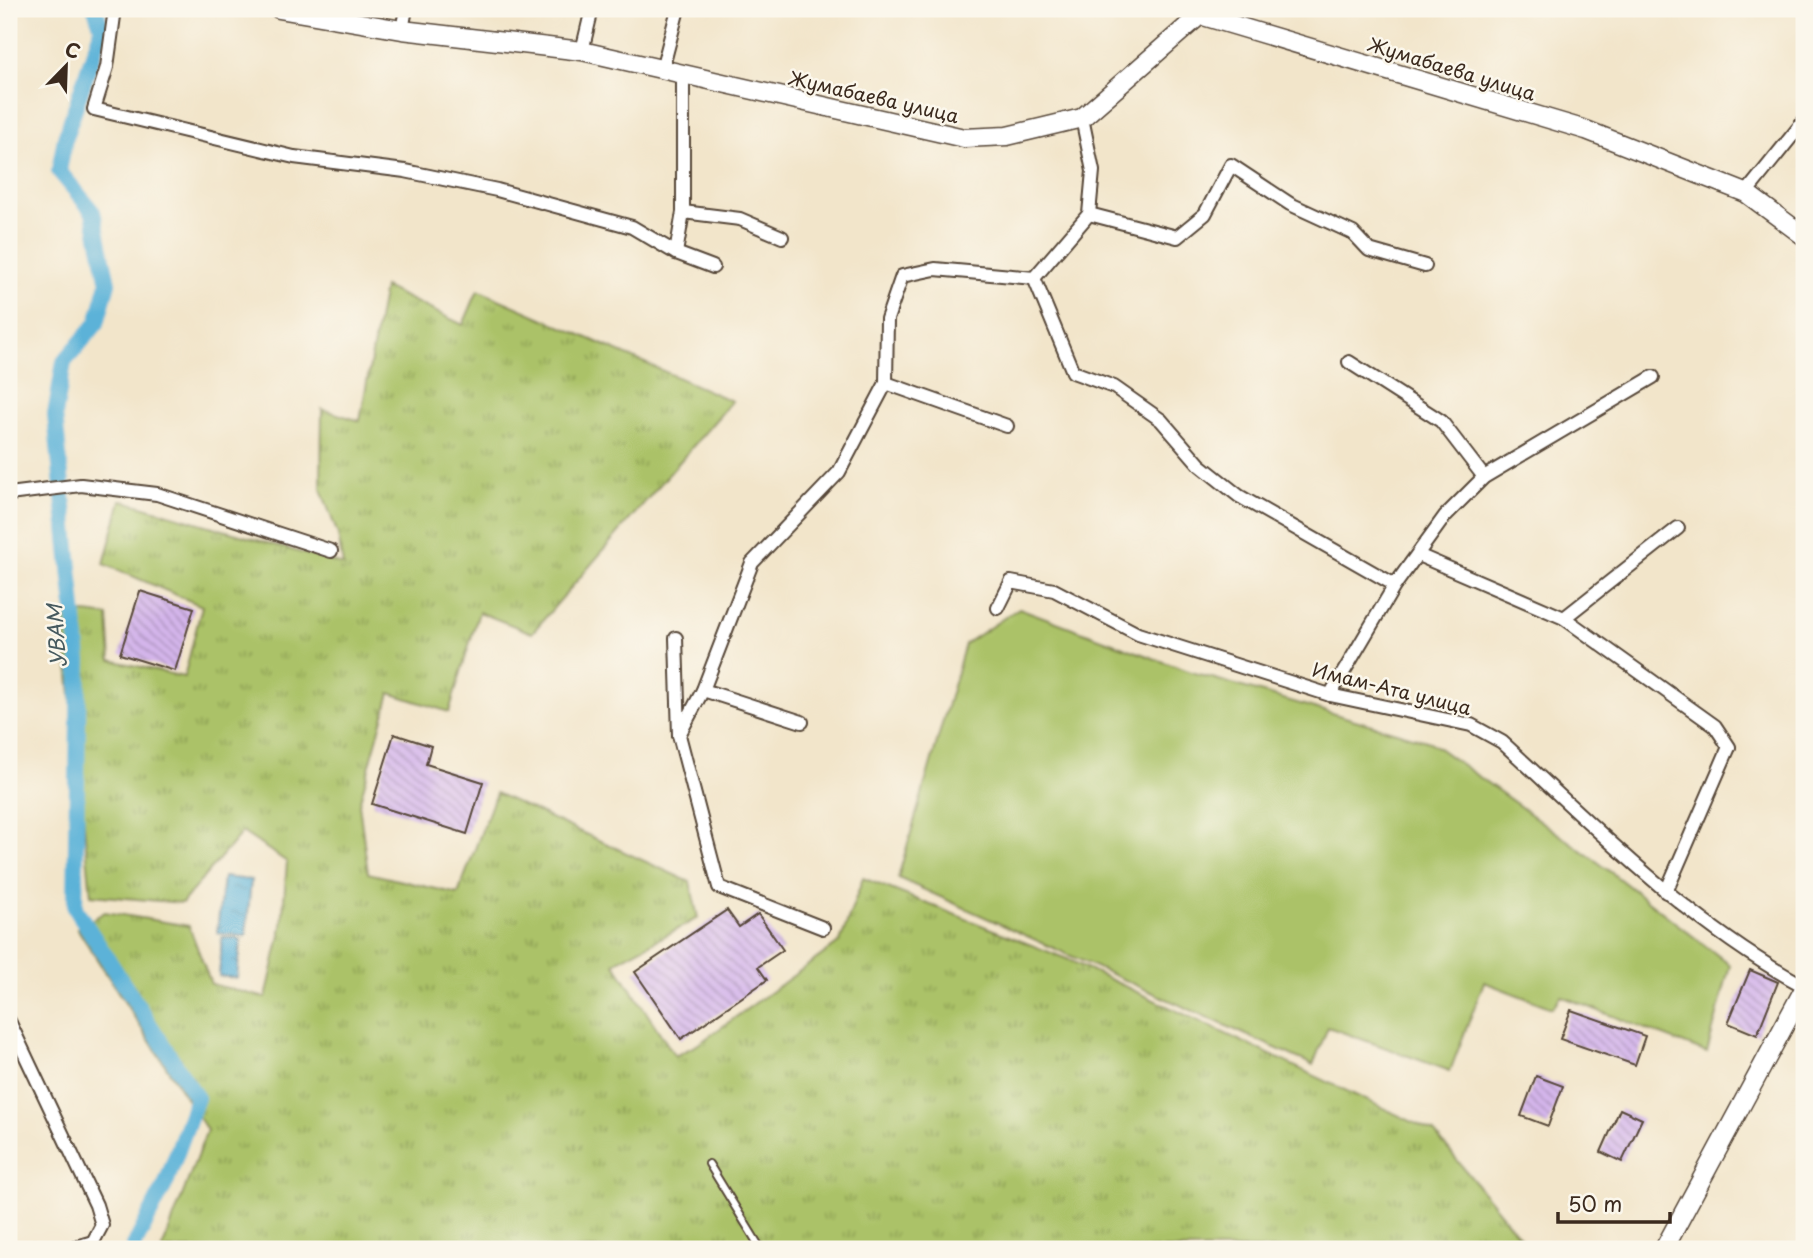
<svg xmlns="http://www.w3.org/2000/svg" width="1813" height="1258" viewBox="0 0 1813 1258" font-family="'Playpen Sans',sans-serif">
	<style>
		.grass { fill: url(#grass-tufts); stroke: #737642; stroke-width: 2 }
		.garden { fill: #abc267; stroke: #737642; stroke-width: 2 }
		.water { fill: url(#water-ripples); stroke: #4c6e7b; stroke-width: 2 }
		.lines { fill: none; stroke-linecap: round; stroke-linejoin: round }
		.canal { stroke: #5cb2d8; stroke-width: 16 }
		.building { fill: url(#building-back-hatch) }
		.lane-casing { stroke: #564638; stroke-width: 10 }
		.street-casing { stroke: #564638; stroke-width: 16 }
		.secondary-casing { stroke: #564638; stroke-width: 21 }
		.lane { stroke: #fff; stroke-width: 6 }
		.street { stroke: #fff; stroke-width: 12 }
		.secondary { stroke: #fff; stroke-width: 18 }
		.labels { text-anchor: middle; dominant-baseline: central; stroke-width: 5; stroke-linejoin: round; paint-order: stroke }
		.street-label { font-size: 19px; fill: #3b2a1e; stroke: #fbf7ec }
		.water-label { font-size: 21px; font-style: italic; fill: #475a5f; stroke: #fbf7ec }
	</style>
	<defs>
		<pattern id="grass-tufts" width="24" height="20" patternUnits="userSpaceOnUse" patternTransform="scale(1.75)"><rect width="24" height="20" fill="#abc267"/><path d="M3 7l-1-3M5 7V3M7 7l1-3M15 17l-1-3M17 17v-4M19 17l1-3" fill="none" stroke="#8c9e54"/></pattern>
		<pattern id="water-ripples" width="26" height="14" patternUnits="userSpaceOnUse" patternTransform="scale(1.75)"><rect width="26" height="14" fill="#5cb2d8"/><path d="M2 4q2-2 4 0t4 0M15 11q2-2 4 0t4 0" fill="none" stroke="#4d91af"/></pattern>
		<pattern id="building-back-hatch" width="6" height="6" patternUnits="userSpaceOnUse" patternTransform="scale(1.75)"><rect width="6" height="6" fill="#d4b5eb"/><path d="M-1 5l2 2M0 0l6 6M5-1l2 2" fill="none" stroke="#ad93be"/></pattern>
	</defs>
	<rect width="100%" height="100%" fill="#fbf7ec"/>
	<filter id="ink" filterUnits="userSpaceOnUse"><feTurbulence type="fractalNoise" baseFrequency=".0143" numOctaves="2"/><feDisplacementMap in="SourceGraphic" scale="14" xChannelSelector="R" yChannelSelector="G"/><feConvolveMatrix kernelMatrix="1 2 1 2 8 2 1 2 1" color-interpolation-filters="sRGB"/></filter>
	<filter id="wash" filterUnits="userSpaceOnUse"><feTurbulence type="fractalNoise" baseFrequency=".00686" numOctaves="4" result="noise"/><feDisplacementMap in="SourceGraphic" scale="28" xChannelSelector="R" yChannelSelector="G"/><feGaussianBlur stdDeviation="1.57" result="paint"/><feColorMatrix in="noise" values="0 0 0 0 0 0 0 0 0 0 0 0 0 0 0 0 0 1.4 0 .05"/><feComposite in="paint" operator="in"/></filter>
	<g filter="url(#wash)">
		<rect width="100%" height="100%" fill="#f2e5ca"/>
		<path class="grass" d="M384,287L463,325L478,290L732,401L532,633L479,612L449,712L390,693L359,804L368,873L458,894L496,793L690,882L698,918L614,963L675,1056L697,1045L840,942L863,878L1067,959L1434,1132L1530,1249H162L207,1130L77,928L105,912L189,926L211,984L266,998L282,926L287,862L242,832L182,903L91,895L63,614L86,613L108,616L111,660L184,677L202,606L104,564L121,500L343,565L338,535L321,489L322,409L360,421Z"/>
		<path class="garden" d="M1019,608L1188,671L1430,742L1599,863L1730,965L1707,1053L1561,996L1552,1008L1484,982L1450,1071L1328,1027L1313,1065L898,878L965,644Z"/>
		<g class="water">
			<path d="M223,877L251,880L246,936L217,933Z"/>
			<path d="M222,937L241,939L237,978L219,976Z"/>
		</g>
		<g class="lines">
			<path class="canal" d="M95,9L102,28L65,138L59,171L93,212L108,283L97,323L64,362L55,415L79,660L75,908L197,1098L166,1183L134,1246L135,1249"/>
		</g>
		<g id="blocks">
			<g class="building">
				<path d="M140,591L194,608L175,671L120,654Z"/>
				<path d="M394,734L431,746L426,764L483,782L467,834L372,804Z"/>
				<path d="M727,910L739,927L758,914L783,950L758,967L767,980L681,1039L635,972Z"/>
				<path d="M1750,970L1778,982L1757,1035L1728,1023Z"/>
				<path d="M1571,1010L1645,1036L1635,1065L1560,1039Z"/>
				<path d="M1536,1076L1563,1086L1548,1126L1521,1116Z"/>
				<path d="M1620,1109L1642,1119L1622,1162L1601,1152Z"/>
			</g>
		</g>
	</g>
	<g filter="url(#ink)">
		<use href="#blocks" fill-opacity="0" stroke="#564638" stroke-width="2"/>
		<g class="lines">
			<defs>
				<path id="lane" d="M709,1164L761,1249"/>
				<g id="street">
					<path d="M115,9L107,67L94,109L294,157L405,171L497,190L632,227L676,253L713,267"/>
					<path d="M402,30L406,9"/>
					<path d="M582,51L592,9"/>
					<path d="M662,70L678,9"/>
					<path d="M1746,193L1804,121"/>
					<path d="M683,212L740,219L782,237"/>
					<path d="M1089,214L1177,237L1205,214L1231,165L1290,204L1353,233L1369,250L1425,266"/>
					<path d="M676,253L683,212V74"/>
					<path d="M1034,278L1073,372L1114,387L1161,420L1200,465L1239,496L1395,585"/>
					<path d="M1349,362L1441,421L1484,477"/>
					<path d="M886,383L1007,426"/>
					<path d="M9,494L81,485L157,494L331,551"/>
					<path d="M1418,555L1564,618L1715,726L1729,747L1666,892"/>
					<path d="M998,608L1011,582L1054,590L1138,634L1330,695L1471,725L1502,742C1597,829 1690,925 1804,986"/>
					<path d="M1564,618L1678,528"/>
					<path d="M676,638L679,735L719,887L823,928"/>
					<path d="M703,690L802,722"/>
					<path d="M1330,695L1395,585L1445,516L1484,477L1653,377"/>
					<path d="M679,735L703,690L752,563L839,472L886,383L887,319L902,276L935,269L1034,278L1089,214L1093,171L1082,118"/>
					<path d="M9,1021L96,1205L102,1225L93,1242L69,1249"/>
				</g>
				<g id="secondary">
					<path d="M279,9L402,30L582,51L964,138L1007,136L1082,118L1200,15L1586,130L1746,193L1804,236"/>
					<path d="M1664,1249L1804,989"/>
				</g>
			</defs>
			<use href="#lane" class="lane-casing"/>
			<use href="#street" class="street-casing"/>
			<use href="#secondary" class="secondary-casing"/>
			<use href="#lane" class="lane"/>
			<use href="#street" class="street"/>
			<use href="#secondary" class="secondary"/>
		</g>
	</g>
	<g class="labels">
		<g class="street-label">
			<text transform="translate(1452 68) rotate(17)">Жумабаева улица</text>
			<text transform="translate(874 96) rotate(13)">Жумабаева улица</text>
			<text transform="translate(1392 688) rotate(14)">Имам-Ата улица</text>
		</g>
		<g class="water-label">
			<text transform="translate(55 636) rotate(-94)">УВАМ</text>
		</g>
	</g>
	<rect width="1813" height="1258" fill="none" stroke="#fbf7ec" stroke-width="35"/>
	<g transform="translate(66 66) rotate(23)" stroke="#fbf7ec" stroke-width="5" paint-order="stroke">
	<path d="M0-5L12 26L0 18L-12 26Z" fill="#3b2a1e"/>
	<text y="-10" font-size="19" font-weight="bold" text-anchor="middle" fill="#3b2a1e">С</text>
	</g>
	<path d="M1558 1212v10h112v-10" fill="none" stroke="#3b2a1e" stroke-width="3.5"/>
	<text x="1568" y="1212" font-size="21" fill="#3b2a1e" stroke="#fbf7ec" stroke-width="5" paint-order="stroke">50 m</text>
</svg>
